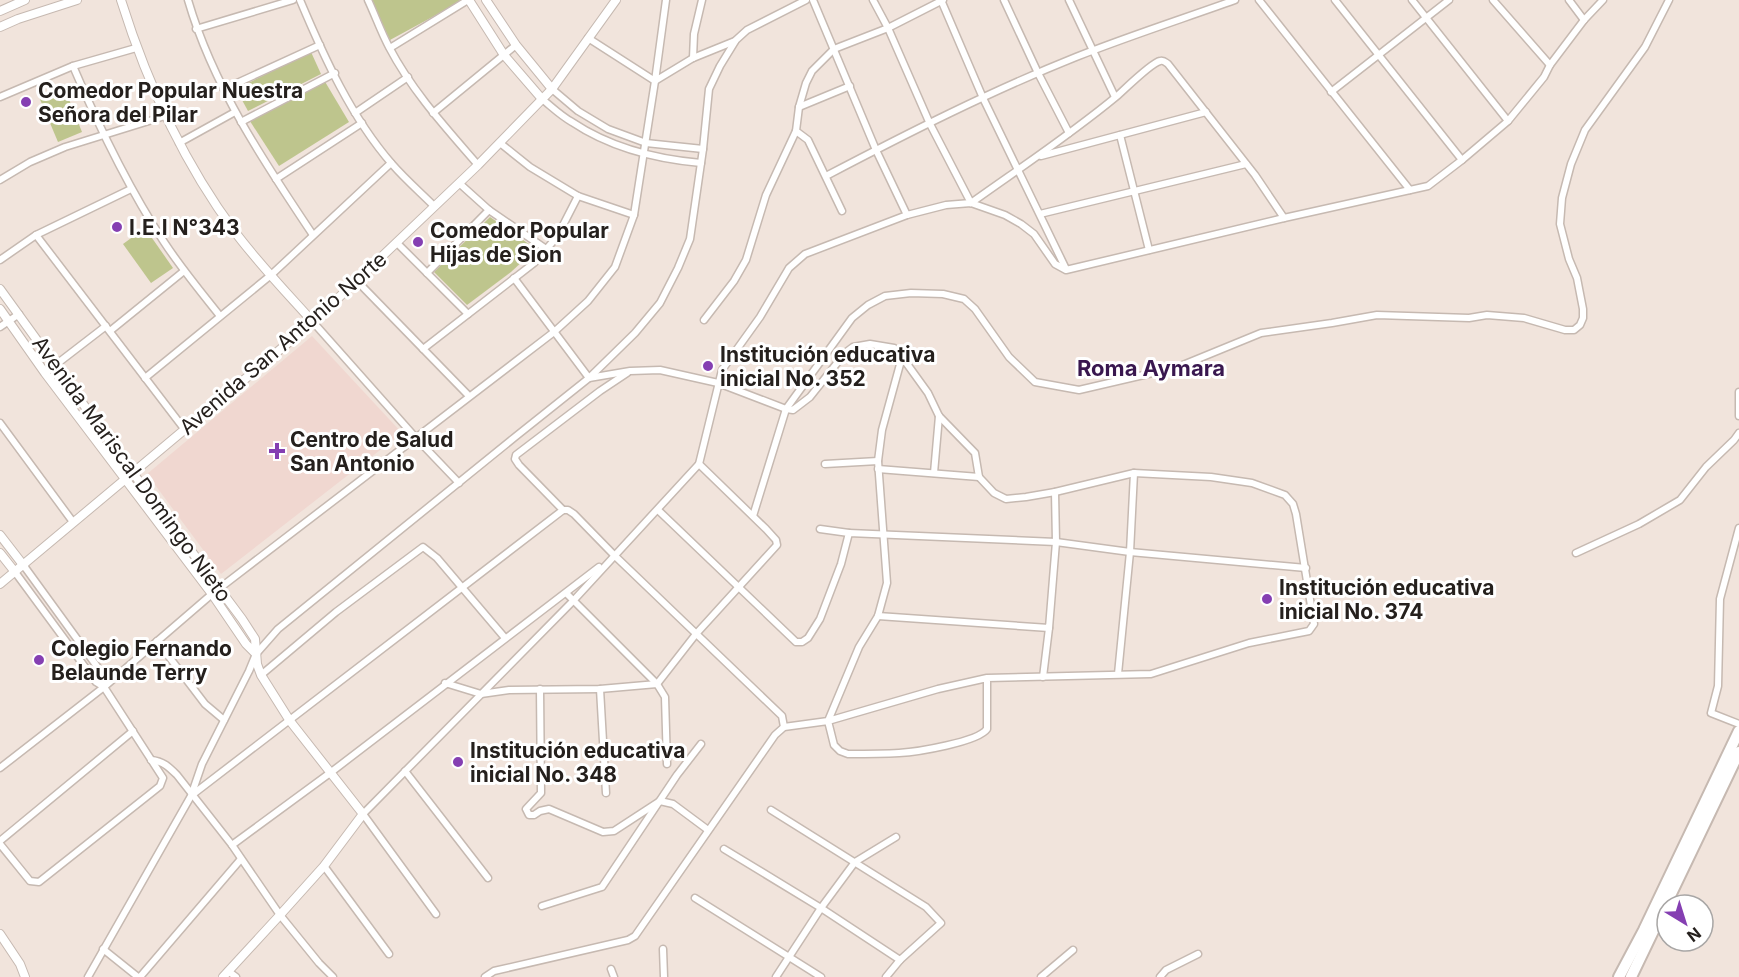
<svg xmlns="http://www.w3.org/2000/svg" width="1739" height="977" viewBox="0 0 1739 977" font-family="Inter,sans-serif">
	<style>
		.medical { fill: #f0d7d0 }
		.green { fill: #bec58d }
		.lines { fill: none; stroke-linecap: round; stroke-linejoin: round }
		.minor-casing { stroke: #c6b9b1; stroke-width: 9 }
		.tertiary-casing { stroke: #c6b9b1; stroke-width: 10 }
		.primary-casing { stroke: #c6b9b1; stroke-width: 14 }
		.minor { stroke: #fff; stroke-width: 6 }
		.tertiary { stroke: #fff; stroke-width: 8 }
		.primary { stroke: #fff; stroke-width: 10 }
		.poi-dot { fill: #853fb2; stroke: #fff; stroke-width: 2 }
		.labels { text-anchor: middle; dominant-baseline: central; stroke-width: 6; stroke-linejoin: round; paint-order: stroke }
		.poi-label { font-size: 21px; font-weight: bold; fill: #25201d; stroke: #fff; text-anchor: start }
		.street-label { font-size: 21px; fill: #25201d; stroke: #fff }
		.neighbourhood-label { font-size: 22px; font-weight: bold; fill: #39174f; stroke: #fff }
	</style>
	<rect width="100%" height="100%" fill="#f1e4dc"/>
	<path class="medical" d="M312,336L402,433L221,574L147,474Z"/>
	<g class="green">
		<path d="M371,0H459L460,2L390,40Z"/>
		<path d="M311,52L321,74L248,111L236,89Z"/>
		<path d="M324,80L349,122L279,166L248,118Z"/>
		<path d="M64,87L82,132L58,142L39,97Z"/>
		<path d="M490,217L536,249L511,272L467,305L434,272Z"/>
		<path d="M145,228L173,268L151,283L123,244Z"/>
	</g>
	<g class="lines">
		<defs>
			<g id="minor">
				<path d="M188,0C213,86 264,162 313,235"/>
				<path d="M300,0C324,57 351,117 392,164C405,179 420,192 434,206"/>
				<path d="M368,0C375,15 381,32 389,47C412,91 446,128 478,165"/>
				<path d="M666,0L655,81L693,58L735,41"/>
				<path d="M813,0L876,150L907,215"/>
				<path d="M873,0L888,28L930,124L971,203"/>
				<path d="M941,0L983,98L1066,269"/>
				<path d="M1004,0L1038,73L1069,133"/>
				<path d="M1069,0L1115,97"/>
				<path d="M1259,0L1410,190"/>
				<path d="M1335,0L1462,160"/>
				<path d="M1412,0L1508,121"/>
				<path d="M1493,0L1550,65"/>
				<path d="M1569,0L1584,20"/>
				<path d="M196,29L293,0"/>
				<path d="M390,48L468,0"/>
				<path d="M693,58L694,34L702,0"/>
				<path d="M73,66C99,127 127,186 164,242C181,268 201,292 220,316"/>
				<path d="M224,89L320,45"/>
				<path d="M552,89L578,111L608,129L646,143L703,149"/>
				<path d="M1331,92L1449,0"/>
				<path d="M0,97L73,66L136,48"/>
				<path d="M542,99C552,107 561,116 572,122C611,148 655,159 701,163"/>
				<path d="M799,107L850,86"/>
				<path d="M355,113L408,77"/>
				<path d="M433,113L516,45"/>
				<path d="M241,122L335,73"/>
				<path d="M1120,135L1149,250"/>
				<path d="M179,143L235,112"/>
				<path d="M500,143L530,167L578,196L634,215"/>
				<path d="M1041,156L1206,112"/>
				<path d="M826,176C908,133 991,91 1076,57C1129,36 1182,19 1235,0"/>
				<path d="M276,179L362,123"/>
				<path d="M0,180L30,162L65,147L165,116"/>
				<path d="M459,183L489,210L546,249"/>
				<path d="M971,203C1020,168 1070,135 1117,96C1125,89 1151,63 1160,61C1164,60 1165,62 1168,64L1255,175L1284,218"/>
				<path d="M842,211L808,140L796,131L799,107L806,83L812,71L834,49L888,28L943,0"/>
				<path d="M1040,214L1246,164"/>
				<path d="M36,235L185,430"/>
				<path d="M397,243L468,314"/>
				<path d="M0,260L36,235L131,189"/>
				<path d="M427,273L489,210"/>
				<path d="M514,278L589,378L630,371L660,370L718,383L786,409L793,410L810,397L845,353L853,347L870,344L894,348L902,357"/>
				<path d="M356,280L469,396"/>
				<path d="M704,320L734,281L746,260L766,195L796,131"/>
				<path d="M313,322L416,438L459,483"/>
				<path d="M0,327L19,314"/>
				<path d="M110,331L184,271"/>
				<path d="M423,349L534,263L557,237L578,196"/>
				<path d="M45,373L106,326"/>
				<path d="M145,378L271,275L391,163"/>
				<path d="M1739,392V416"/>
				<path d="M0,423L73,522"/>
				<path d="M825,464L878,461"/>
				<path d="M878,469L979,477"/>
				<path d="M934,473L939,416"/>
				<path d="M563,510L519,465L515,459L516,455L600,391L627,373"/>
				<path d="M658,510L796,642H802L808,638L820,619L841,564L849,533L1056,542L1055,492"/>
				<path d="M753,516L786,409L852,318L868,305L885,296L911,293L943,294L964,299L975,309L1009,357L1035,382L1079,390L1178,367L1261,333L1332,323L1377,315L1469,318L1487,315L1524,318L1565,330H1574L1580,325L1583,318V309L1577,278L1569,259L1560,224L1562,198L1571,164L1585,130L1645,47L1669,0"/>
				<path d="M1739,528L1720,599L1718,686L1711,713L1739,724"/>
				<path d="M820,529L849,533"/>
				<path d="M1576,553L1639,524L1680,500L1706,467L1734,440L1739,433"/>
				<path d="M24,566L104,676V687"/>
				<path d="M566,593L657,684L665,697L667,764"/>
				<path d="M878,616L1049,628L1056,542L1130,552L1306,568"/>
				<path d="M157,641L205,704L224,720"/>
				<path d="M1118,674L1130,552L1134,473"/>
				<path d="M261,675L336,612L423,547L437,558L505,638"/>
				<path d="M1043,677L1049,628"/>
				<path d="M445,683L481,694L509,690L600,689L657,684L696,634L777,545L776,540L766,529L699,464"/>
				<path d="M540,689L541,793L526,809L529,815H534L540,811L549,809L603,832L614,831L660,801L673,804L708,830"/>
				<path d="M600,689L606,793"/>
				<path d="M151,760C163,761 169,767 177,775L232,845L280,915L319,963L333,977"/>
				<path d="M0,768L104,687L212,594L554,332L588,301L615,267L634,215L655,81L588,38"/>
				<path d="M405,771L488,878"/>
				<path d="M192,795L563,510H568L574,514L614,555L782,716L784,727"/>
				<path d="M771,810L926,907L941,923L900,960L886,977"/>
				<path d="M0,841L133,731"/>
				<path d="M0,844L30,881L39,882L155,790L160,786L163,778L104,687L96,682L15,572"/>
				<path d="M232,845L330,773L599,567"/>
				<path d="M724,849L821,908L900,960"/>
				<path d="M324,866L389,954"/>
				<path d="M695,898L821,977"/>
				<path d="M542,906L602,887L677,775L701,744"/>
				<path d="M436,914L363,814L573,601L699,464L722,370L760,317L789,268L805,254L907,215L946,205L971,203L1005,215L1021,224L1034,234L1055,264L1066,270L1284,218L1428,186L1462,160L1508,121L1544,77L1550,65L1584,20L1603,0"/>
				<path d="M103,949L138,977"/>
				<path d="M663,949L664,977"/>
				<path d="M611,969L614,977"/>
				<path d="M228,971L236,977"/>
				<path d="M88,977L191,796L202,764L249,671L256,654L278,629L515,437L589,378L635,333L660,303L678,268L690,239L703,149L709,89L720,66L736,40L747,30L806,0"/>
				<path d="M140,977L241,859"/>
				<path d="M485,977L494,971L628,940L635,936L775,735L784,727L828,721L938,689L987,678L1151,674L1249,643L1309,631L1314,624L1296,514L1293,504L1285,495L1252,483L1211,477L1134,473L1055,492L1026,497L1006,499L994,493L979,477L975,453L939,416L928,393L902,357L882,430L878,461L887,583L878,616L859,647L828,721L834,745L840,751L848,754C865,754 882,754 899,753C917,752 978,742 987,729V678"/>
				<path d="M776,977L821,908L855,862L896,837"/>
				<path d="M1041,977L1073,950"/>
				<path d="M1160,977L1166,970L1198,954"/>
			</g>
			<g id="tertiary">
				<path d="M121,0C147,83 183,162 235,232C259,264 287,293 313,322"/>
				<path d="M469,0L504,55L542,99"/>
				<path d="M486,0L516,45L552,89"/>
				<path d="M0,11L25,0"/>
				<path d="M0,27L18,19L77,0"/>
				<path d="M0,289L133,473L242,619L255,639L257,664L261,675L290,721L363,814L324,866L280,915L223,977"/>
				<path d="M0,309L45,373L212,594L246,644L256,654"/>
				<path d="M0,535L24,566"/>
				<path d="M0,553L15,572"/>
				<path d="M0,584L313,322L478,165L552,89L616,0"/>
				<path d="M0,934L20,964L25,977"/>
			</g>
			<g id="primary">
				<path d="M1619,977L1644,930L1739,731"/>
				<path d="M1631,977L1739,752"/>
			</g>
		</defs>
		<use href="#minor" class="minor-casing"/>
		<use href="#tertiary" class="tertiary-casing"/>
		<use href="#primary" class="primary-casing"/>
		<use href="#minor" class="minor"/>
		<use href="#tertiary" class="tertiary"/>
		<use href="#primary" class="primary"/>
	</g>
	<g class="poi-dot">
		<circle cx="26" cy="102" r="6"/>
		<circle cx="117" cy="227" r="6"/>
		<circle cx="418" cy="242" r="6"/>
		<circle cx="708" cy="366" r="6"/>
		<path d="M274 442h6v6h6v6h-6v6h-6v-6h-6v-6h6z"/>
		<circle cx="1267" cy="599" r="6"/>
		<circle cx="39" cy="660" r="6"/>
		<circle cx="458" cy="762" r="6"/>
	</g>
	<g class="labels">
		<g class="poi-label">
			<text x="38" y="90">Comedor Popular Nuestra<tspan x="38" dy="24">Señora del Pilar</tspan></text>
			<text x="129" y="227">I.E.I N°343</text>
			<text x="430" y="230">Comedor Popular<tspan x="430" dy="24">Hijas de Sion</tspan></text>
			<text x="720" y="354">Institución educativa<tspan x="720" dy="24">inicial No. 352</tspan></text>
			<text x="290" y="439">Centro de Salud<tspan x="290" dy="24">San Antonio</tspan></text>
			<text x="1279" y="587">Institución educativa<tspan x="1279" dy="24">inicial No. 374</tspan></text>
			<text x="51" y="648">Colegio Fernando<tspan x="51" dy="24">Belaunde Terry</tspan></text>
			<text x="470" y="750">Institución educativa<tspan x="470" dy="24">inicial No. 348</tspan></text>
		</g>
		<g class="street-label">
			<text transform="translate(283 343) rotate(-41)">Avenida San Antonio Norte</text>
			<text transform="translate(132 469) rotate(54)">Avenida Mariscal Domingo Nieto</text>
		</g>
		<g class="neighbourhood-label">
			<text x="1151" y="368">Roma Aymara</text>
		</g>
	</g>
	<g transform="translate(1685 923) rotate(142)"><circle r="28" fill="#ffffff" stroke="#a8a6a5" stroke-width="1.5"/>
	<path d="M0-4.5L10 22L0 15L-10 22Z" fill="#853fb2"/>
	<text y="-9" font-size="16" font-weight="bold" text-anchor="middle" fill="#25201d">N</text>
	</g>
</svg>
